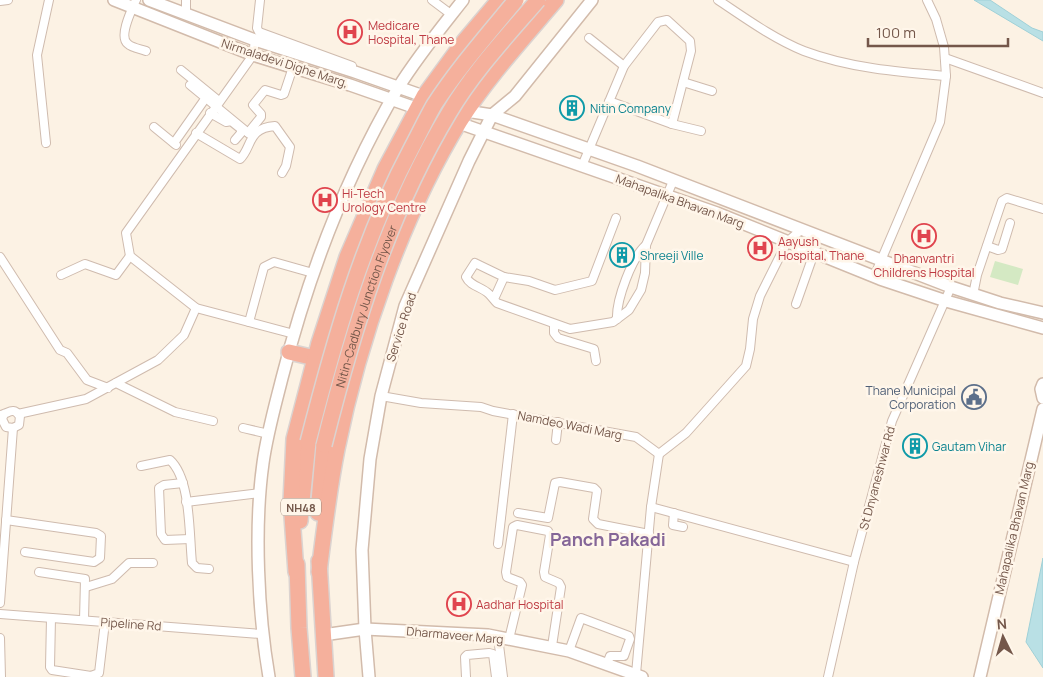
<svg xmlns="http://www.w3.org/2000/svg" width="1043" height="677" viewBox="0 0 1043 677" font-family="Manrope,sans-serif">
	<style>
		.green { fill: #d4e9c3 }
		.water { fill: #b9e0e5; stroke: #9fd0d7 }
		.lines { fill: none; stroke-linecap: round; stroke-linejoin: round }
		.street-casing { stroke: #cfbbae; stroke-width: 10 }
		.secondary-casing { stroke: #d2bbab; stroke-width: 14 }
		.highway-casing { stroke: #dbd3d0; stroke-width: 18 }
		.street { stroke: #fff; stroke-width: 8 }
		.secondary { stroke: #fff; stroke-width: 11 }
		.highway { stroke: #f5b09c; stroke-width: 15 }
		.highway-bridge-casing { stroke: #dbd3d0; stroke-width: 18; stroke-linecap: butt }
		.highway-bridge { stroke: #f5b09c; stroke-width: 15 }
		.labels { text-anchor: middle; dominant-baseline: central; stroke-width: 5; stroke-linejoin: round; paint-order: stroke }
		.shield { fill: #fff6ea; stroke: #9e877a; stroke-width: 1 }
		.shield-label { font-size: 11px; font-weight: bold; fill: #74574a }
		.health-label { font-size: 12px; fill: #be3a42; stroke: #fff6ea; text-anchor: start }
		.street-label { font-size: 12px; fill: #74574a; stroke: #fff6ea }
		.culture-label { font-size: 12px; fill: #0d838f; stroke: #fff6ea; text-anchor: start }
		.service-label { font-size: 12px; fill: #4e5e75; stroke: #fff6ea; text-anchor: end }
		.district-label { font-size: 18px; font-weight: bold; fill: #856698; stroke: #fff6ea }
	</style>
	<rect width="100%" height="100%" fill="#fcf2e4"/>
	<path class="green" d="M995,261L1023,269L1018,285L990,277Z"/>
	<g class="water">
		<path d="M974,0H990L1032,28L1043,32V41Z"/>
		<path d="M1043,558V668L1026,642Z"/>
	</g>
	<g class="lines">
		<defs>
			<g id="street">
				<path d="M136,0C132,9 118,37 128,44C132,48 141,49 146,51"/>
				<path d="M186,0V14"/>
				<path d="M260,0L257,28L259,32L352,66"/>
				<path d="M432,0L452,15"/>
				<path d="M718,0C745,18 774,39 804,51C849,68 898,72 946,76"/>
				<path d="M0,1L8,0"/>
				<path d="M589,38L624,66"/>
				<path d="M255,40L253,55L126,233L130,256L196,308L294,334"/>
				<path d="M945,58L1043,93"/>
				<path d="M181,70L219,101"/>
				<path d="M683,82L712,91"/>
				<path d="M190,85L252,136"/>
				<path d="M210,113L226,122L231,121L241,129V133L235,140"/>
				<path d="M672,124L701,131"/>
				<path d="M154,127L176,145"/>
				<path d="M196,133L240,159C252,148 247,128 275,126L290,147L286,166L282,173"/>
				<path d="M248,133L261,117V114L253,105L265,90L281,95L284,94L293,67"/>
				<path d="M46,143L37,55L49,0"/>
				<path d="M174,143L205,99"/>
				<path d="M582,166L624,66L658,22L667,20L690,41L691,51L672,124L609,101"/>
				<path d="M987,246L998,250L1002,249L1010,223"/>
				<path d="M0,257L60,350L67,353L87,380L108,388"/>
				<path d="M61,275L85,264L116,275L130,256"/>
				<path d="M504,277L529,281L555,290L592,281L616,218"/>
				<path d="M874,277L940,122L946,76L944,47L936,19L927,0"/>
				<path d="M973,295L977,275L1002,201L1007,198L1043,209"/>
				<path d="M494,299L504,277L475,263L466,277C470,286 482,287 489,294C492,297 494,300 497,303L570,329L613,322L629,310L641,290L645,273L646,245L673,181"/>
				<path d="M796,304L814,253"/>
				<path d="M617,319C616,300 632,257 646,245"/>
				<path d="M249,322L264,267L274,262L313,273"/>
				<path d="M554,324V333L558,338L594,349L596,361"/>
				<path d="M116,383L175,412L213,421"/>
				<path d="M381,396L421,403L481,407L493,411L636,437L659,454L686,433L746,366L750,349L753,319L760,296L787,242L802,229"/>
				<path d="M18,414L86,399L158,360L184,335L196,308"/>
				<path d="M0,415C8,414 13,406 20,416L19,425L13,428L6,427L2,419L4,414"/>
				<path d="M243,428L269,434"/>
				<path d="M556,440L558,422"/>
				<path d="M141,466L170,460C191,479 189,534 192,563L197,568L209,569"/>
				<path d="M183,483L164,485L159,488L161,534L165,540L190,539"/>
				<path d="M186,502L260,493"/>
				<path d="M651,507L854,562"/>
				<path d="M518,513L548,518L555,483L560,482L594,488L597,491L593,519L598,524L649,534"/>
				<path d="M674,513L673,525L683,527"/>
				<path d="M6,520L96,533L101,536L100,558L94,562L25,552"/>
				<path d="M498,544L513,414"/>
				<path d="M39,572L85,579L84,620"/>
				<path d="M86,587L112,579L129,563H153"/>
				<path d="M0,603L13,428"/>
				<path d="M0,614L261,634"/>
				<path d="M51,618L50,667L52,670L91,676L99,673L105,622"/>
				<path d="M498,637L503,677"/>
				<path d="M0,638L1,677"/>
				<path d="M509,639L522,585L520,582L507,577L506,572L513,527L517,525L548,531L550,535L544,572L545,577L559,583L561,587L552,646"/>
				<path d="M569,651L581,618L629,636L630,639L624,656H610L607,664"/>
				<path d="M636,674L651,507L659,454"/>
				<path d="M466,677L465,657L467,655L489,653L493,654L496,677"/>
				<path d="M828,677L854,562L892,421L951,287"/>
			</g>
			<g id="secondary">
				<path d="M114,0L253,55L350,85L717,213L880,279L946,301L1043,328"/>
				<path d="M149,0L255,40L355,72L466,111L492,115L637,166L951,287L1000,303L1043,313"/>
				<path d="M1043,384L1041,389L1043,398"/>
				<path d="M323,635L365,629L488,635L569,651L642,677"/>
				<path d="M269,677C258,613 254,527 263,463C267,434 275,406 282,378C308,276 345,178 398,88C417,57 441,28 463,0"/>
				<path d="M369,677L365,629L362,550L370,459L381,396L405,306L469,161L492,115L515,96L592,0"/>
				<path d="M980,677L1043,409"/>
			</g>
			<g id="highway">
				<path d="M289,352L315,358"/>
				<path d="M318,513L324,445"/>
				<path d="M300,521L308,442"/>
				<path d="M319,561L326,677"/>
				<path d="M297,564L299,628L303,677"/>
				<path d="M296,572L291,502L294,439L319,343L347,257L385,169L424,96L465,40L499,0"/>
				<path d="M319,572C324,531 329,489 337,449C359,340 402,216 460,121C487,78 523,39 556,0"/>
			</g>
		</defs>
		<use href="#street" class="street-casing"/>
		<use href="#secondary" class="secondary-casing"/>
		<use href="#highway" class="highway-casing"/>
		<use href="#street" class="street"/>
		<use href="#secondary" class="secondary"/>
		<use href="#highway" class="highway"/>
		<defs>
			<g id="highway-bridge">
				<path d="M308,442C334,341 362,241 411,149C419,134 426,119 434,105C458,68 488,34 516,0"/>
				<path id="s1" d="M324,445C353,330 387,216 449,113C473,72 507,36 538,0"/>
			</g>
		</defs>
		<use href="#highway-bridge" class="highway-bridge-casing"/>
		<use href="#highway-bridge" class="highway-bridge"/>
	</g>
	<defs>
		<symbol id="hospital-ring" viewBox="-11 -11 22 22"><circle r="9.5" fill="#fff6ea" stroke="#e0444e" stroke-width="1.5"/><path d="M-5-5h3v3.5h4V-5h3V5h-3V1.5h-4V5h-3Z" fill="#e0444e"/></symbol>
		<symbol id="building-ring" viewBox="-11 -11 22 22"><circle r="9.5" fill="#fff6ea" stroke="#0f9aa8" stroke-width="1.5"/><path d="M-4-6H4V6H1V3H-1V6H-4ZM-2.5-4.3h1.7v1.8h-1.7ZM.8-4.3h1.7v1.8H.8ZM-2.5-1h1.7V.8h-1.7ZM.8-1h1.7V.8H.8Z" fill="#0f9aa8"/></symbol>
		<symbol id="civic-ring" viewBox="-11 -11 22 22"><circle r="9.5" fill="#fff6ea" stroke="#5c6f8a" stroke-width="1.5"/><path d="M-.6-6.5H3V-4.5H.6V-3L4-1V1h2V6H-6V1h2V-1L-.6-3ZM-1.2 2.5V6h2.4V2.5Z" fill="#5c6f8a"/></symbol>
	</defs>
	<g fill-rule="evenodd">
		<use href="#hospital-ring" x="336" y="18" width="28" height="28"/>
		<use href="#building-ring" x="558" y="94" width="28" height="28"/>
		<use href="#hospital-ring" x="311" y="186" width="28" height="28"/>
		<use href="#hospital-ring" x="910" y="222" width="28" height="28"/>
		<use href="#hospital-ring" x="746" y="234" width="28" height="28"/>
		<use href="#building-ring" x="608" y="241" width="28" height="28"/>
		<use href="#civic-ring" x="960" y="383" width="28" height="28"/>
		<use href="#building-ring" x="901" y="432" width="28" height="28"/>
		<use href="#hospital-ring" x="445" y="590" width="28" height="28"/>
	</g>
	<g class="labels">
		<rect class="shield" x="281" y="498.5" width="40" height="17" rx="4"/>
		<g class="shield-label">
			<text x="301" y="507">NH48</text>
		</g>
		<g class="health-label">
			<text x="368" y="25">Medicare<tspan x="368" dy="14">Hospital, Thane</tspan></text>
			<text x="342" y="193">Hi-Tech<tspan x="342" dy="14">Urology Centre</tspan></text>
			<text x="778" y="241">Aayush<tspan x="778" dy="14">Hospital, Thane</tspan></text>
			<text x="924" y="258" text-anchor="middle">Dhanvantri<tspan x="924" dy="14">Childrens Hospital</tspan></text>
			<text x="476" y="604">Aadhar Hospital</text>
		</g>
		<g class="street-label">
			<text transform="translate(285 63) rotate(18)">Nirmaladevi Dighe Marg,</text>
			<text transform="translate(680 201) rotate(20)">Mahapalika Bhavan Marg</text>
			<text stroke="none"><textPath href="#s1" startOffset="145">Nitin-Cadbury Junction Flyover</textPath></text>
			<text transform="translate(401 327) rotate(-72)">Service Road</text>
			<text transform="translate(570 425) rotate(11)">Namdeo Wadi Marg</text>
			<text transform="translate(877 478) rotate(-75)">St Dnyaneshwar Rd</text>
			<text transform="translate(1014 528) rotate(-77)">Mahapalika Bhavan Marg</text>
			<text transform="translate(131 624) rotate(4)">Pipeline Rd</text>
			<text transform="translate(455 635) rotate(5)">Dharmaveer Marg</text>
		</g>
		<g class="culture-label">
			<text x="590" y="108">Nitin Company</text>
			<text x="640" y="255">Shreeji Ville</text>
			<text x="932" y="446">Gautam Vihar</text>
		</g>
		<g class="service-label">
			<text x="956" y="390">Thane Municipal<tspan x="956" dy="14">Corporation</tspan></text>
		</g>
		<g class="district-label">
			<text x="608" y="539">Panch Pakadi</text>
		</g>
	</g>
	<g transform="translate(1003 637) rotate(355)" stroke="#fff6ea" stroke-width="4" paint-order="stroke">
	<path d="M0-4L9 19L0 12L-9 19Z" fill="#74574a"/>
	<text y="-8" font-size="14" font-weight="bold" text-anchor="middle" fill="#74574a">N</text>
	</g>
	<path d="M868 38v8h140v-8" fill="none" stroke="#74574a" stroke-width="2.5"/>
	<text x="876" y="38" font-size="15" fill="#74574a" stroke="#fff6ea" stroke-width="4" paint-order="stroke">100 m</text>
</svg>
